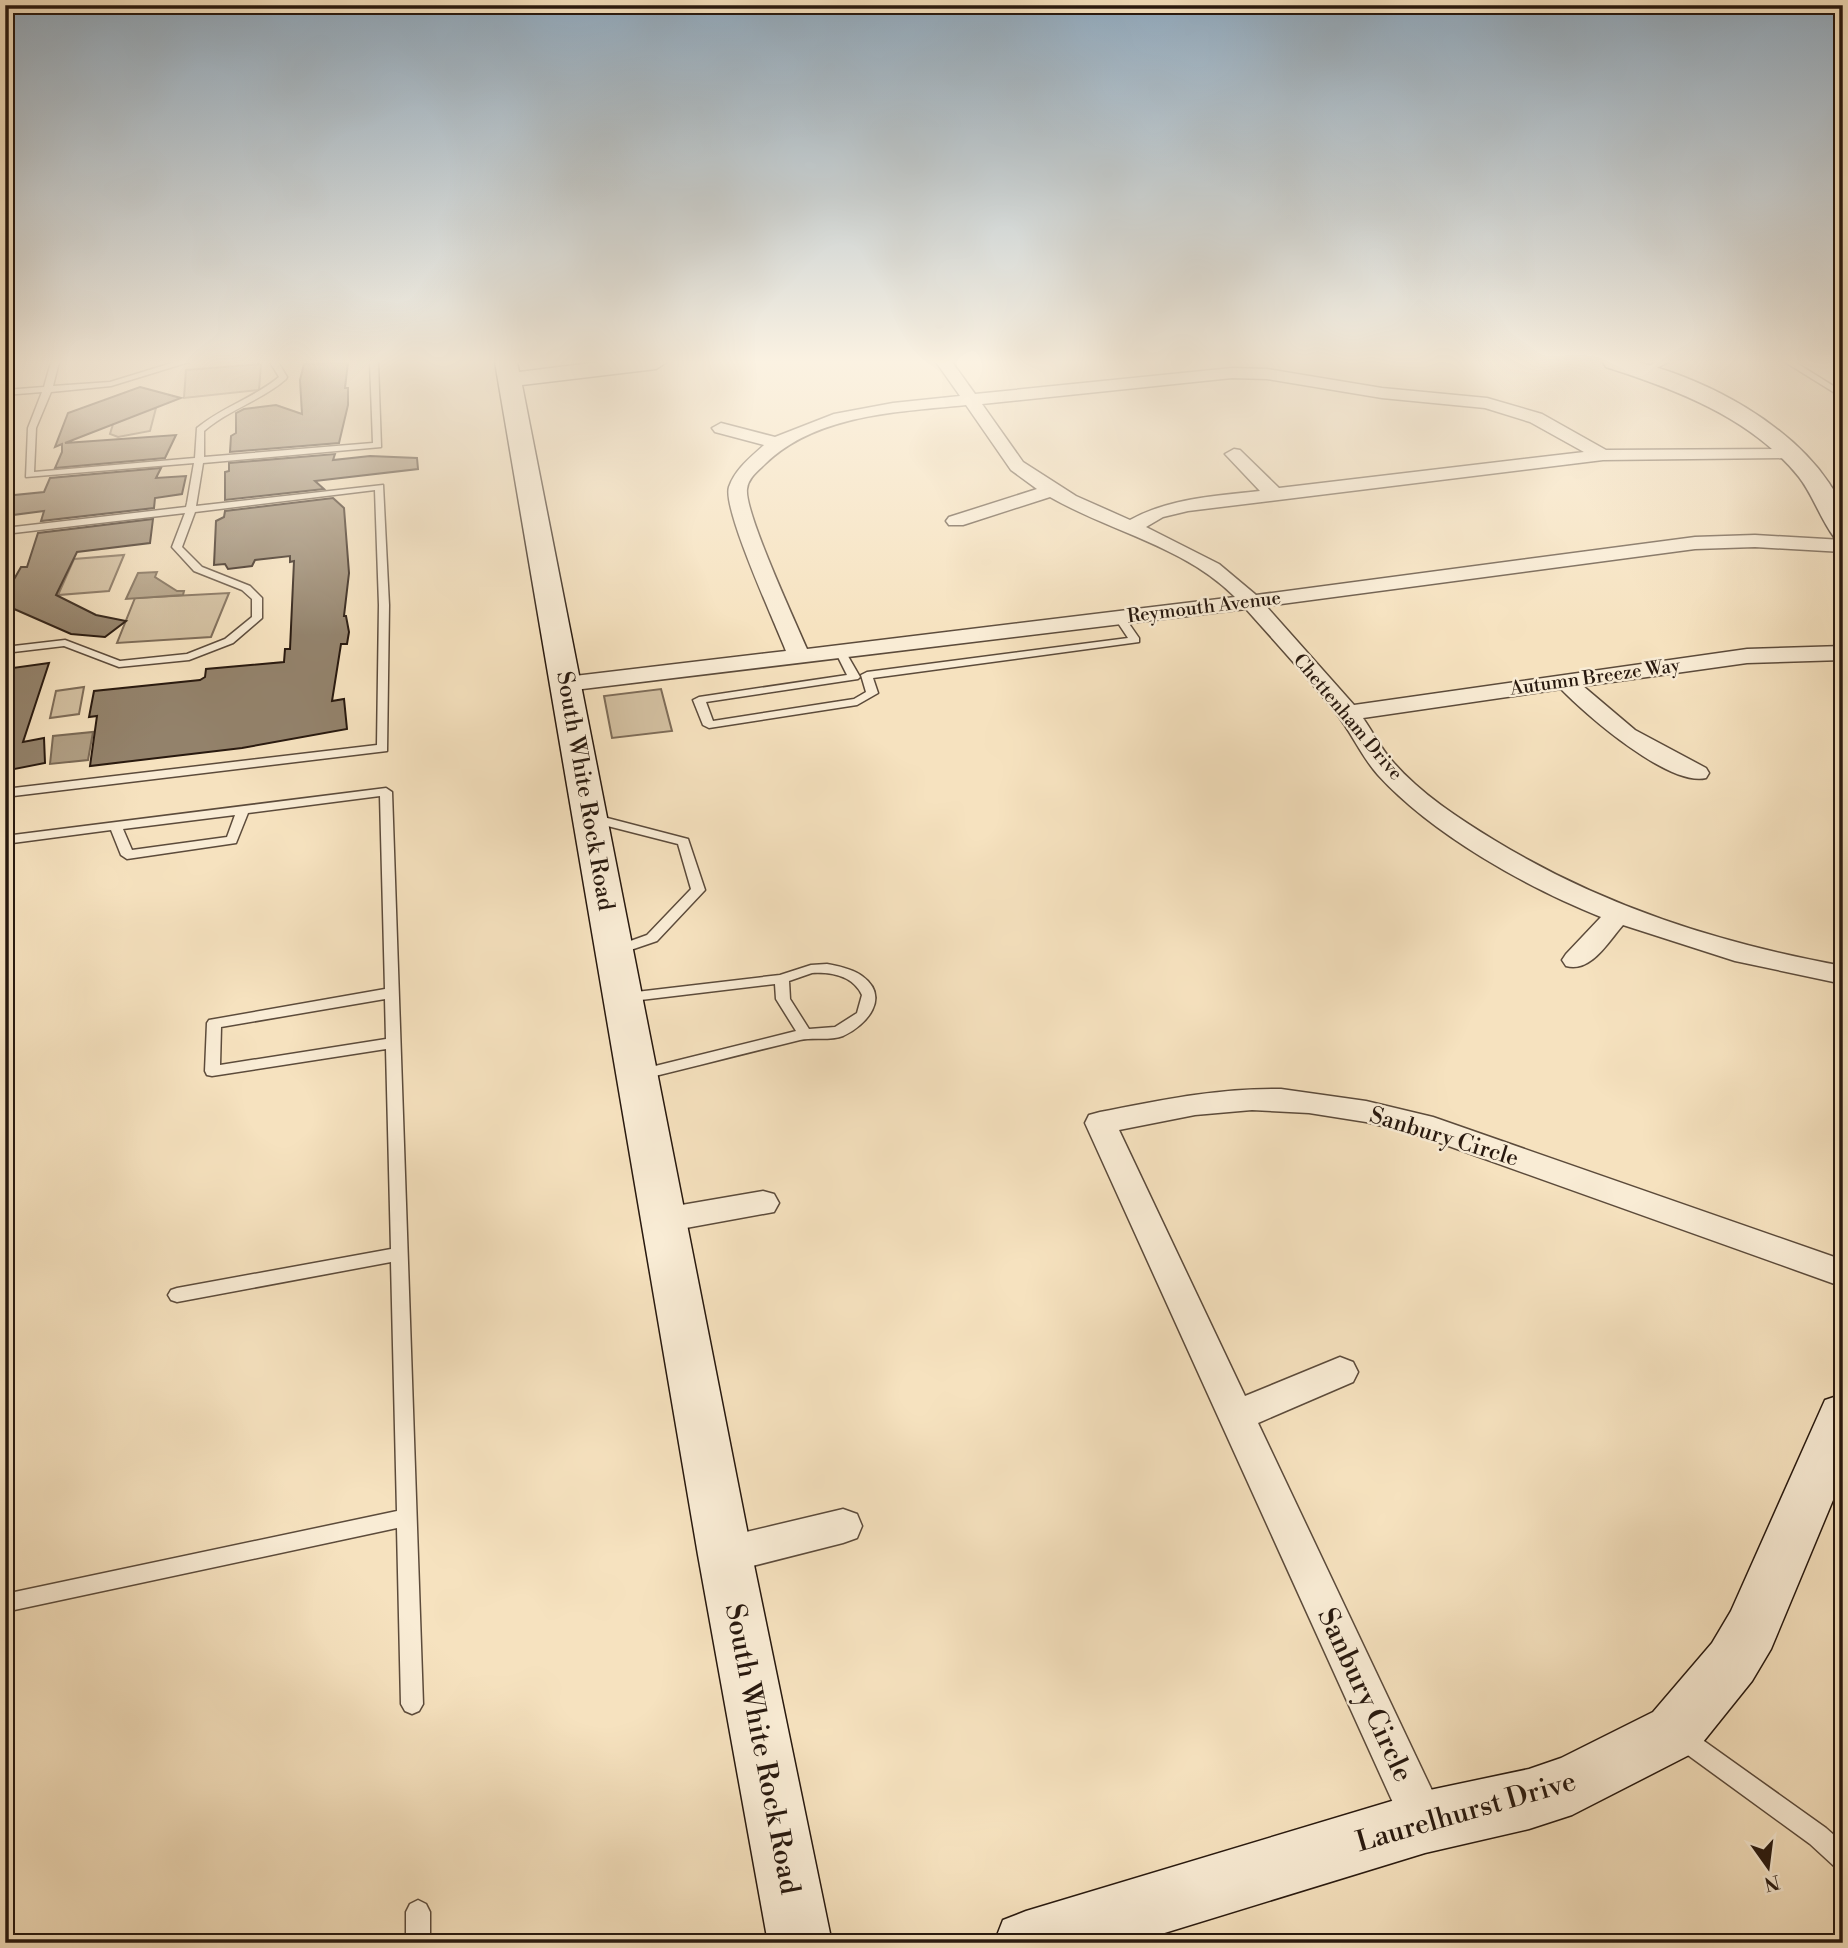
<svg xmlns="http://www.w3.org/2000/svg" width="1848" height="1948" viewBox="0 0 1848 1948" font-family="'Libre Bodoni',serif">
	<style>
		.green { fill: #d3c0a1; stroke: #7e6c58; stroke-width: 2 }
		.water { fill: #b09e83; stroke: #7a6955; stroke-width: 2 }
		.building { fill: #93826b; stroke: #28190f; stroke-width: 2 }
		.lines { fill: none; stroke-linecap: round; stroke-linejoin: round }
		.lane-casing { stroke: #5c4b3b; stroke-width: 3 }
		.street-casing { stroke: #5c4b3b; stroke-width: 3 }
		.secondary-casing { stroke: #28190f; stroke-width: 3 }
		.lane { fill: #f9ecd5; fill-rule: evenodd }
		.street { fill: #f9ecd5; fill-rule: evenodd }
		.secondary { fill: #f9ecd5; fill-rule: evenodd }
		.labels { text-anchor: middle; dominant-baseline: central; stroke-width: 5; stroke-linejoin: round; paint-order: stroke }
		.far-street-label { font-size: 19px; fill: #28190f; stroke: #f9ecd5 }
		.street-label { font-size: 23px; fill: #28190f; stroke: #f9ecd5 }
		.near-street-label { font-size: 28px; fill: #28190f; stroke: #f9ecd5 }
	</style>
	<rect width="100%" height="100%" fill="#f6e2bf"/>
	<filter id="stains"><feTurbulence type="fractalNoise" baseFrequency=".00286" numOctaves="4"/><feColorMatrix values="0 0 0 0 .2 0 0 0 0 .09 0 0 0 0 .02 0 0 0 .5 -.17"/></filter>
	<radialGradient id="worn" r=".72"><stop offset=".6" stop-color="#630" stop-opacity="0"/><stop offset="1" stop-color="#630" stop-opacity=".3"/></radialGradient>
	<g class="green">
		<path d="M261,364L259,390L184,398L186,370Z"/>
		<path d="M156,408L150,431L118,437L110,434L117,411Z"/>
		<path d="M124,555L109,591L58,595L74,559Z"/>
		<path d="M229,593L211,637L117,643L135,598Z"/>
		<path d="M84,687L79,714L50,718L56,691Z"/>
		<path d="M661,689L672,731L612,738L604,696Z"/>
	</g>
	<g class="water">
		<path d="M157,572L155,577L177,591H184L183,595L126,599L138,573Z"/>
		<path d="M93,732L88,760L50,764L53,736Z"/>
	</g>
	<g class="building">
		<path d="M348,362L345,388H348V405L339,443L230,452L231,436L236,433V413L244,409L276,405L302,414L300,380L304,364Z"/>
		<path d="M140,387L181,398L65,443L176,435L165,458L55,468L62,452V444L55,447L68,413Z"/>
		<path d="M335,454L333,460L370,456L417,458L418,469L315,481L324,489L225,500V472L229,471V463Z"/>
		<path d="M161,468L156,478L186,476L182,494L155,498L154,508L41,521L44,511L5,516V496L44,492L50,478Z"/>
		<path d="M333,498L344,508L349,573L344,616H346L349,632L347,644H341L332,701L344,699L347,729L242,748L90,766L97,716L89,717L94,691L200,680L205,677L206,669L284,662L285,649H290L294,561L290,562V556L255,560L252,566L228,569L225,564L214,565L216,521L224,517L225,511Z"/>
		<path d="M153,519L150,543L77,552L56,595L96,615L126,621L105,637L71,634L5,605V595L21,567H27L38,533Z"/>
		<path d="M49,663L23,742L44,738L45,763L14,769L9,784L5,783V669Z"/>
	</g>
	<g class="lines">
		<defs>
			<g id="lane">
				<path d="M51,362H59L53,386L110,382L175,362H189L111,386L51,392L36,428L34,472L195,458L197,428C222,407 254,398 279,377L270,362H278L287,377L286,379C261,401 229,409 204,431V457L373,443L370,362H378L381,447L203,463L196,506L383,485L389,605L387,751L5,797V789L377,745L379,605L375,490L195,512L182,547L202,567L250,586L262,598V618L233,643L189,660L119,667L64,646L5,653V647L65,640L120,661L187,654L225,639L252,617V599L242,590L194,571L172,547L185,513L5,534V528L186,507L187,503L194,463L26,477L28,428L42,392L5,395V390L44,387Z"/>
				<path d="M1657,362H1669L1646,373L1639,371Z"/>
				<path d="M1785,362H1795L1843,392V398Z"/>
				<path d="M1119,614L1123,615L1139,638V642L873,678L878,693L857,705L709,728L703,725L693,700L699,697L847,675L835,651L840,648L845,651L860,677L858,679L706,702L713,721L854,699L866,692L861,675L867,672L1128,638L1114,617Z"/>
				<path d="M386,788L392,792L423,1704L419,1711L412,1714L405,1711L401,1704L397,1528L5,1612V1594L397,1511L391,1262L177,1302L171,1300L168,1295L171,1290L177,1288L391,1249L386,1049L212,1076L207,1075L205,1071L207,1023L209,1020L385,989L380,796L248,813L236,843L127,859L121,855L111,830L5,844V836ZM235,815L227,837L132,850L123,829ZM385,999L386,1039L220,1065L221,1027Z"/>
				<path d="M592,814L688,839L705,890L657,941L616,955L609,951L611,948L647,935L691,889L678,844L588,821L586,818Z"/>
				<path d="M827,964C838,966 853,969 862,976C891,997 867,1025 843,1036C830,1041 814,1037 800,1040C746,1053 693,1067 639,1080L634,1079L632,1075L634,1071L639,1070L796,1031L776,999L775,984L624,1002L617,997L619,994L780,975L811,965ZM812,973C832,972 853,976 862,995L857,1013L835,1027L809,1029L790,999L789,981Z"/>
				<path d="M1682,1727L1690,1731L1826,1828L1843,1843V1870L1835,1867L1810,1844L1674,1745L1671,1738L1674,1731Z"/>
				<path d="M418,1900L426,1904L430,1912V1943H406V1912L410,1904Z"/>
			</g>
			<g id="street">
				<path d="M936,362H952L975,394L1232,368L1267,369L1382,388L1487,398L1542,414L1606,450L1796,449L1799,453L1790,458L1603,460L1188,511L1163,517L1146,527L1219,564L1256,595L1695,537L1755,535L1843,540V552L1755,547L1695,549L1266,606L1354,705L1747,649L1843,646V660L1747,663L1583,686L1635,730L1706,768L1709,773L1706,778C1669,787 1586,715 1561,689L1363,718C1373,732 1381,749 1393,762C1421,794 1458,818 1494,840C1602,906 1718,943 1843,966V984L1735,961L1623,925C1608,942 1591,973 1566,966L1562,960L1566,954L1601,917C1526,887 1433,835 1378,775C1361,756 1352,733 1336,713C1308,677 1276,643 1246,609L566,691L558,689L555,684L566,677L786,651C775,623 722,508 729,487C735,469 751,457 764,445L715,432L712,428L721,423L775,437L834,414L893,403L960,396ZM1232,378L1267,379L1382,398L1485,408L1530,422L1584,452L1279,488L1240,450L1234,449L1225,454L1260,491C1215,496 1170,498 1130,520L1076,496L1023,462L982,404ZM966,405L1011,470L1037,489L949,517L946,521L949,525H963L1050,497C1111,532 1184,546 1235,597L807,649C795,621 744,511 747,489C748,478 758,471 765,464C816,414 899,412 966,405Z"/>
				<path d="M1281,1089L1366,1101L1433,1117L1843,1260V1287L1415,1134L1366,1122L1309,1113L1252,1110L1195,1115L1119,1130L1245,1396L1340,1357L1353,1362L1358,1372L1353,1382L1258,1423L1447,1822L1441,1838L1425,1844L1409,1838L1085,1123L1089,1115L1100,1112C1161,1100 1218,1088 1281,1089Z"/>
				<path d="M763,1191L774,1194L779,1203L774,1212L664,1232L652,1229L648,1220L652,1211L664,1208Z"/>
				<path d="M843,1509L857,1514L862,1526L857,1538L843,1543L725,1573L711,1568L705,1555L711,1542L725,1537Z"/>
			</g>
			<g id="secondary">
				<path d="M495,362H517L519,372L599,362H667L656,369L522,385L752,1555L832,1943H768L698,1555Z"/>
				<path d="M1603,362C1615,362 1629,360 1641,363C1710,381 1789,424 1829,483C1833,490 1841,499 1843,506C1845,516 1843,529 1843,539L1834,537C1820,518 1813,495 1799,477C1752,418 1675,389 1606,367Z"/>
				<path d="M1843,1394V1476L1771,1649L1752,1681L1695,1752L1572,1815L1529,1829L1425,1853L1132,1943H994L1003,1920L1026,1911L1425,1791L1529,1769L1561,1758L1653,1712L1712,1643L1731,1611L1825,1400Z"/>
			</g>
		</defs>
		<use href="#lane" class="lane-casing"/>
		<use href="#street" class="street-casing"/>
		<use href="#secondary" class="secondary-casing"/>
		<use href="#lane" class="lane"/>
		<use href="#street" class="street"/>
		<use href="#secondary" class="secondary"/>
	</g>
	<linearGradient id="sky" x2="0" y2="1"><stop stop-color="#91abc0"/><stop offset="0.57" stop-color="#fbf2e2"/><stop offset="1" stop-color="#fbf2e2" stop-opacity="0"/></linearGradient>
	<rect width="1848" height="635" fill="url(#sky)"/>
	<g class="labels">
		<g class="far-street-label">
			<text transform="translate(1204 607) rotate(-7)">Reymouth Avenue</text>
			<text transform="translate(1595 677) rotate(-8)">Autumn Breeze Way</text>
			<text transform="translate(1348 717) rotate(50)">Chettenham Drive</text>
		</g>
		<g class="street-label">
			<text transform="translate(585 791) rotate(80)">South White Rock Road</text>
			<text transform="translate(1444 1137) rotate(17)">Sanbury Circle</text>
		</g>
		<g class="near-street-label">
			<text transform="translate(1365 1695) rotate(65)">Sanbury Circle</text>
			<text transform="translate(762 1749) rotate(79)">South White Rock Road</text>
			<text transform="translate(1466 1812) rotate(-16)">Laurelhurst Drive</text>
		</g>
	</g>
	<rect width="1848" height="1948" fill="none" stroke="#f6e2bf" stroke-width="28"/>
	<rect x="7" y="7" width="1834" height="1934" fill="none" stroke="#28190f" stroke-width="3.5"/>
	<rect x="14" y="14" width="1820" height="1920" fill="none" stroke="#28190f" stroke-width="2"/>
	<g transform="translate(1768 1867) rotate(166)" stroke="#f9ecd5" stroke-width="5" paint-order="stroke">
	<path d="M0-5L12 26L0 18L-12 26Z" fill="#28190f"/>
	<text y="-10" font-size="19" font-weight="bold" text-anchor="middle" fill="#28190f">N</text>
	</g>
	<rect width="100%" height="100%" filter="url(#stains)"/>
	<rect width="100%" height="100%" fill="url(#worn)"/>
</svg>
